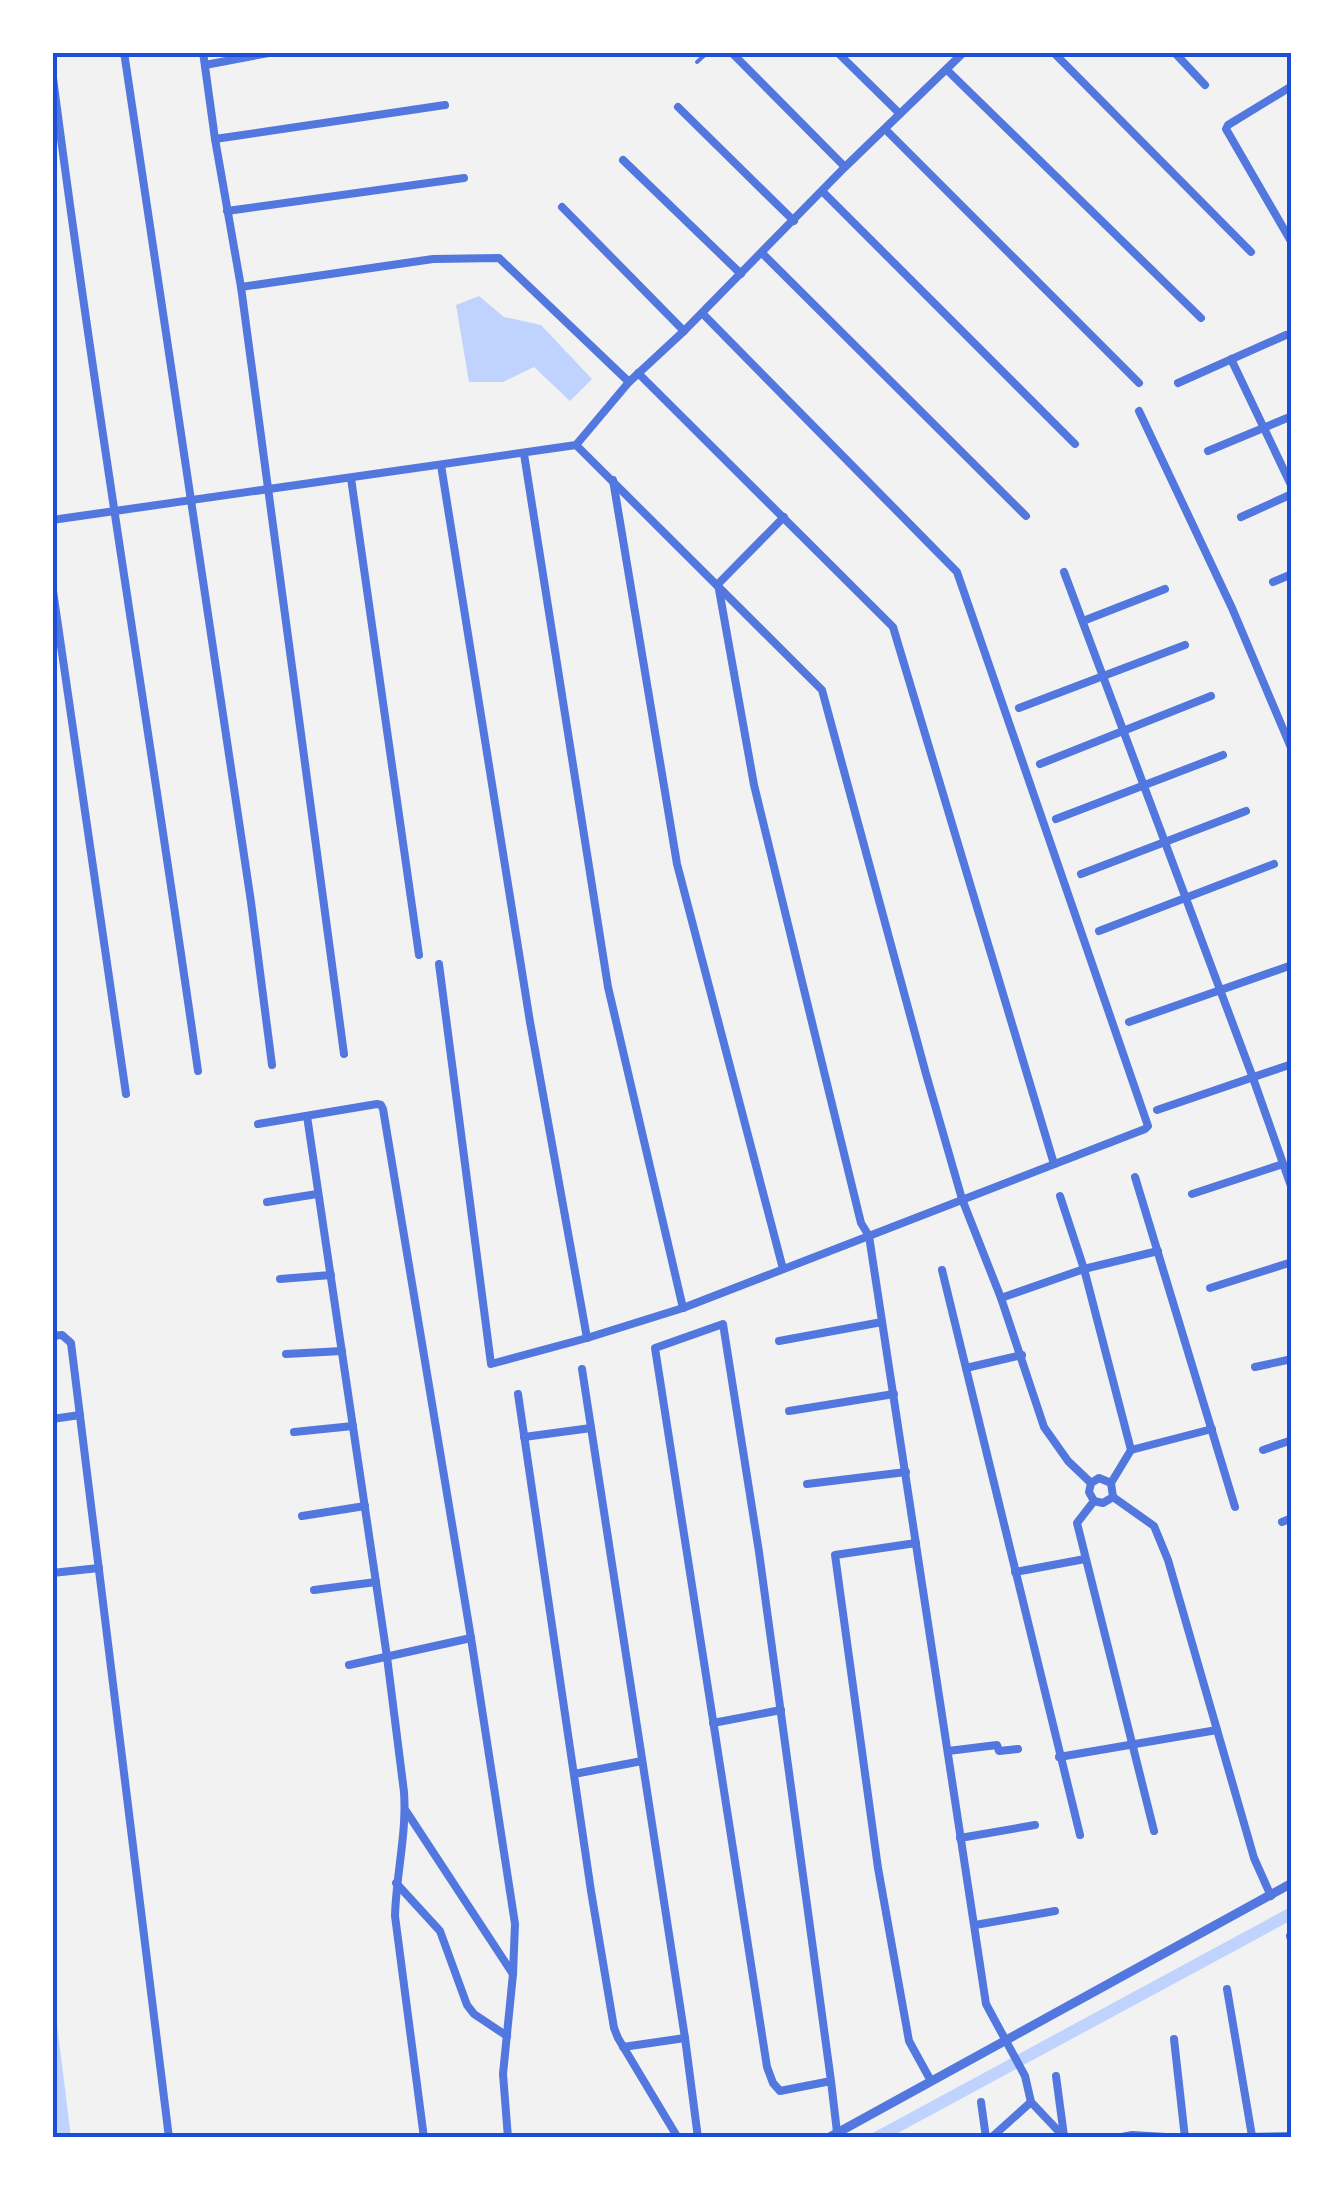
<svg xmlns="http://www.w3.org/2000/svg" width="1344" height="2190" viewBox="0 0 1344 2190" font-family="Lora,serif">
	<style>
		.water { fill: #bfd3fe }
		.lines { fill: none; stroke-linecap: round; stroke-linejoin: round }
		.canal { stroke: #bfd3fe; stroke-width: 12 }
		.service { stroke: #5277de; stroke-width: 4 }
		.minor { stroke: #5277de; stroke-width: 8 }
		.tertiary { stroke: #5277de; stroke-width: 9 }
		.neatline { fill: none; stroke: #1d4ed8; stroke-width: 4 }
	</style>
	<rect width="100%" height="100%" fill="#f2f2f2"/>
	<g class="water">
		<path d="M479,296L504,317L541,325L592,379L570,401L534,367L503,382H469L456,305Z"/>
		<path d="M53,1992L71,2137H53Z"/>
	</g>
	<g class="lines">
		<path class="canal" d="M876,2138L1292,1913"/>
		<path class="service" d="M697,62L708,52"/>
		<g class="minor">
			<path d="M124,52L251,902L272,1065"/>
			<path d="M203,52L215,139L241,287L344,1054"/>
			<path d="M837,52L900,114"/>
			<path d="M1053,52L1251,252"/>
			<path d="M1174,52L1205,85"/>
			<path d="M733,54L845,167"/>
			<path d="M205,65L274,52"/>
			<path d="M947,70L1201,318"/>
			<path d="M53,78C96,410 151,740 198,1071"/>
			<path d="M1292,86L1228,125L1226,129L1292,243"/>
			<path d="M678,107L794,221"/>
			<path d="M885,129L1139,383"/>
			<path d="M215,139L445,105"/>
			<path d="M623,160L741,274"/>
			<path d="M822,191L1075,444"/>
			<path d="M562,207L684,331"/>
			<path d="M227,211L464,178"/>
			<path d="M762,253L1026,516"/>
			<path d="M241,287L433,259L499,258L629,382"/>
			<path d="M1231,359L1292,487"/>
			<path d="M638,373L893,627L1054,1164"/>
			<path d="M1178,383L1286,335"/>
			<path d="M1139,411L1232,608L1292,750"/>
			<path d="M576,445L822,690L926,1074L962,1199L1001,1298L1044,1427L1068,1461L1091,1483"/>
			<path d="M1208,451L1292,416"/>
			<path d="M524,454L608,987L683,1308"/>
			<path d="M441,465L530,1022L587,1338"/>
			<path d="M351,478L419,955"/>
			<path d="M613,480L677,864L783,1269"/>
			<path d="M784,517L718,584L754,785L861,1223L869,1236L986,2004L1025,2076L1031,2102L1065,2138"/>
			<path d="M1241,517L1292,494"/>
			<path d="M52,520L576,445L629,382L684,331L845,167L964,52"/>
			<path d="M1064,572L1253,1078L1292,1189"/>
			<path d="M1273,582L1292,574"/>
			<path d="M52,584L126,1094"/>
			<path d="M1083,621L1165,589"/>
			<path d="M1019,708L1185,645"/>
			<path d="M1040,764L1211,696"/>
			<path d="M1056,819L1223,755"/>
			<path d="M1081,874L1246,811"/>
			<path d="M1099,931L1274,864"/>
			<path d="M439,964L491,1364L587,1338L683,1308L1145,1129L1148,1126L957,572L702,313"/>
			<path d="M1129,1022L1292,965"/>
			<path d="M1157,1110L1292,1064"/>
			<path d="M307,1116L387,1657L404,1792C407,1833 396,1875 395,1916L424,2138"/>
			<path d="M258,1124L377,1104L381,1105L383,1109L471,1638L515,1924L513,1974L503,2074L508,2138"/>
			<path d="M1135,1177L1235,1507"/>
			<path d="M1192,1194L1283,1164"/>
			<path d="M1060,1196L1084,1269L1131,1450"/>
			<path d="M267,1202L317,1194"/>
			<path d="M942,1270L1080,1835"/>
			<path d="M280,1279L331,1275"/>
			<path d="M1210,1288L1292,1262"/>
			<path d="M1001,1298L1084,1269L1158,1251"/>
			<path d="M52,1336L62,1335L71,1343L169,2138"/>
			<path d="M779,1341L882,1322"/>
			<path d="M286,1354L342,1351"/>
			<path d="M1255,1367L1292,1359"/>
			<path d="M966,1368L1022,1355"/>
			<path d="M582,1369L685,2038L698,2138"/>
			<path d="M518,1394L591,1891L614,2028L618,2038L678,2138"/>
			<path d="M789,1411L894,1394"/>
			<path d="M52,1419L80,1415"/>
			<path d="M294,1432L353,1426"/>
			<path d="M524,1437L591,1428"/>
			<path d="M1263,1450L1292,1440"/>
			<path d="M1111,1483L1099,1478L1091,1483L1089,1492L1094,1501L1103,1503L1113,1497L1111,1483L1131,1450L1212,1429"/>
			<path d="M807,1484L906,1472"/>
			<path d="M1113,1497L1154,1526L1168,1560L1254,1858L1271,1896"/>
			<path d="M1094,1501L1077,1523L1154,1831"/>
			<path d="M302,1516L365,1506"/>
			<path d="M1282,1522L1292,1518"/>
			<path d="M916,1543L835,1555L878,1868L909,2041L931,2081"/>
			<path d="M1015,1572L1085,1559"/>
			<path d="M52,1573L99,1568"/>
			<path d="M314,1590L376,1582"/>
			<path d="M349,1665L471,1638"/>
			<path d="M713,1723L781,1710"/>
			<path d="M948,1751L997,1745L999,1751L1018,1749"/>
			<path d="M1059,1757L1217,1730"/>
			<path d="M574,1774L642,1761"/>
			<path d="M406,1811L513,1974"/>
			<path d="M960,1838L1035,1825"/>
			<path d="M396,1883L440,1931L467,2005L474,2014L507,2036"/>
			<path d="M975,1925L1055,1911"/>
			<path d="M1290,1936L1292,1943"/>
			<path d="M1227,1989L1252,2136"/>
			<path d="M1174,2039L1185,2138"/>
			<path d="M623,2047L685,2038"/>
			<path d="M1056,2076L1064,2136"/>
			<path d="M831,2081L780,2091L773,2083L767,2067L655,1348L723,1324L759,1552L831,2081L837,2132"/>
			<path d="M981,2102L986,2138"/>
			<path d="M991,2138L1031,2102"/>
			<path d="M1117,2138L1132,2135L1183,2138"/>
			<path d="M1189,2138L1292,2136"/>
		</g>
		<path class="tertiary" d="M828,2138L1292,1883"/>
	</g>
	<rect width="1344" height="2190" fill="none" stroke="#ffffff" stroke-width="110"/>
	<rect x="55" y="55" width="1234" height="2080" class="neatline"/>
</svg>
